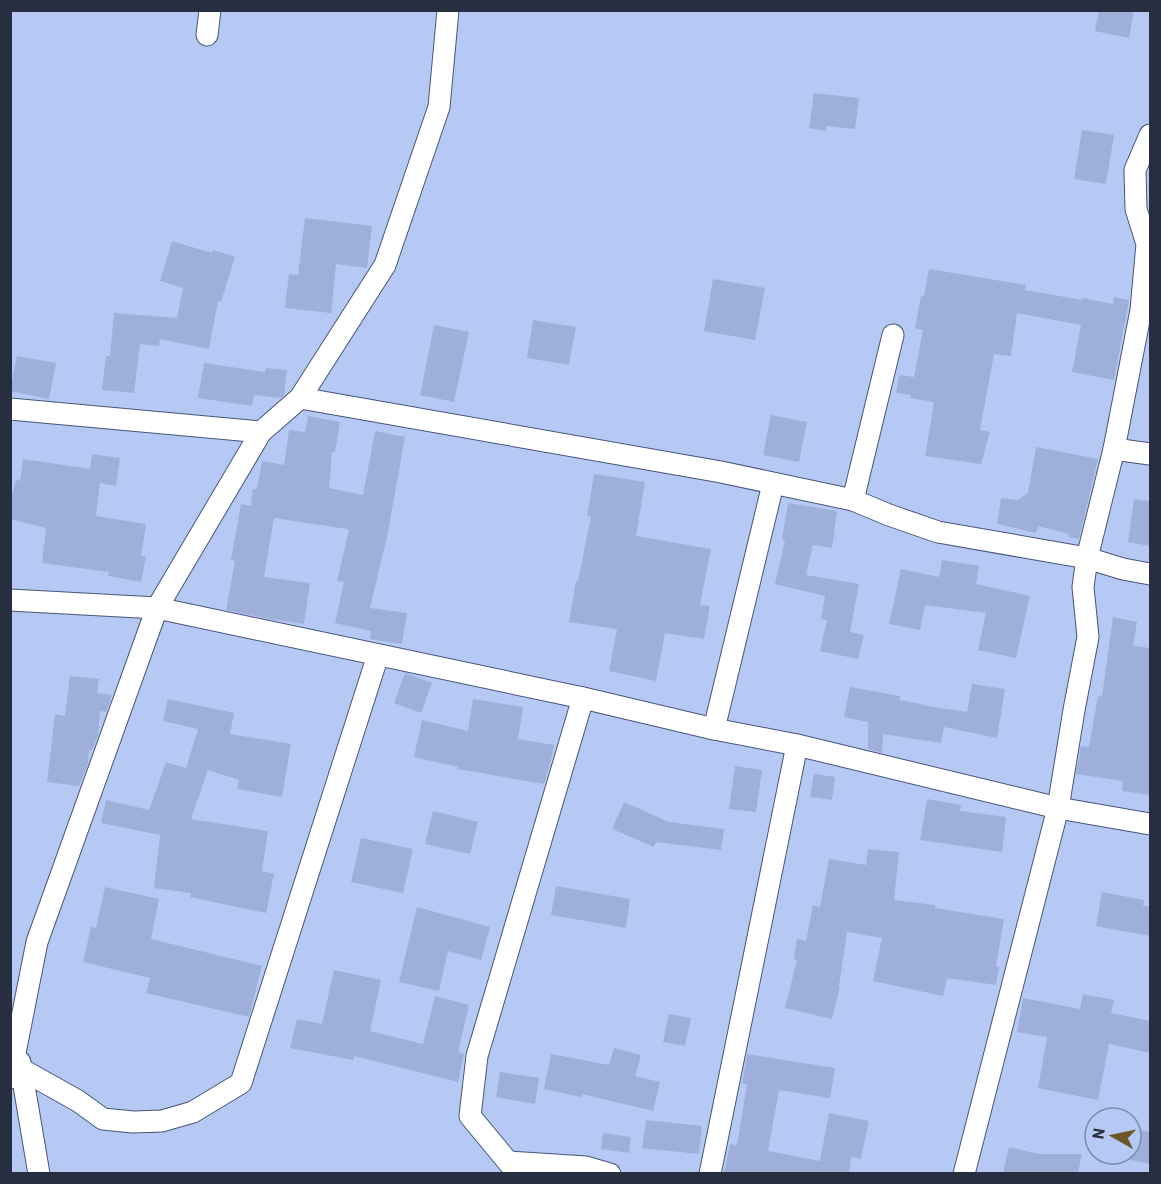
<svg xmlns="http://www.w3.org/2000/svg" width="1161" height="1184" viewBox="0 0 1161 1184" font-family="Barlow,sans-serif">
	<style>
		.building { fill: #9eafda }
		.lines { fill: none; stroke-linecap: round; stroke-linejoin: round }
		.minor-casing { stroke: #46557b; stroke-width: 23 }
		.minor { stroke: #fff; stroke-width: 21 }
	</style>
	<rect width="100%" height="100%" fill="#b6c9f5"/>
	<g class="building">
		<path d="M1099,10H1134L1129,38L1095,31Z"/>
		<path d="M814,93L859,98L855,129L826,126V131L809,128Z"/>
		<path d="M1082,130L1114,135L1106,184L1074,179Z"/>
		<path d="M305,218L372,226L367,268L336,264L331,313L285,308L289,274L298,275Z"/>
		<path d="M172,241L212,253L213,250L235,257L221,302L218,301L209,349L160,339L159,346L140,344L134,393L102,390L106,356H110L114,313L177,318L183,288L160,281Z"/>
		<path d="M929,269L1026,285L1025,290L1082,300L1083,298L1113,304L1114,297L1129,300L1114,380L1072,372L1081,325L1017,313L1011,356L994,354L980,430L990,432L981,464L925,456L934,402L910,398L911,395L896,393L899,375L914,377L923,330L915,328L921,296H924Z"/>
		<path d="M713,279L765,288L755,340L704,331Z"/>
		<path d="M533,320L576,327L569,365L527,358Z"/>
		<path d="M434,325L469,332L454,402L420,395Z"/>
		<path d="M17,356L56,363L49,399L10,391Z"/>
		<path d="M204,363L265,372L266,368L287,370L284,395L280,398L254,395L252,406L198,398Z"/>
		<path d="M771,415L807,422L799,462L763,455Z"/>
		<path d="M308,416L340,422L335,452H332L329,488L363,495L375,431L405,437L387,537L370,608L407,613L402,644L370,639L371,631L335,623L344,582L337,581L349,530L347,529L274,518L264,577L310,583L304,624L269,619L226,610L235,561L231,560L241,504L251,506L253,489H257L262,461L284,465L289,430L305,432Z"/>
		<path d="M1036,447L1098,459L1079,539L1068,537L1069,534L1038,526L1036,533L997,524L1001,498L1018,500L1028,493Z"/>
		<path d="M92,454L120,458L116,486L100,483L96,516L146,524L141,556L146,557L141,582L108,576L109,572L42,563L46,528L10,519V502L16,480L20,481L23,459L90,469Z"/>
		<path d="M594,474L645,482L636,536L711,549L700,605L710,606L704,639L665,633L656,681L609,671L617,629L569,622L576,581H578L591,516H587Z"/>
		<path d="M1134,499L1150,501V546L1128,542Z"/>
		<path d="M788,503L837,511L832,548L813,545L806,575L859,584L850,632L864,635L858,659L820,651L827,620L821,619L825,596L775,584L785,541L782,540Z"/>
		<path d="M942,560L979,566L976,584L1030,596L1016,658L978,650L986,613L925,605L920,630L889,624L901,569L939,577Z"/>
		<path d="M1113,617L1137,622L1133,646L1150,648V795L1122,791L1123,781L1076,774L1081,746L1089,747L1098,696L1102,697Z"/>
		<path d="M405,673L432,683L421,713L394,703Z"/>
		<path d="M70,676L99,679L97,693L112,695L106,712L100,711L98,735L92,750H89L88,763L79,786L47,782L55,714L65,716Z"/>
		<path d="M972,684L1005,689L997,738L944,727L941,743L883,734L882,753L868,749V722L844,717L850,687L900,696L899,700L922,704V705L967,712Z"/>
		<path d="M168,699L234,713L230,734L291,744L282,797L237,789L239,780L208,770L191,819L268,831L262,871L274,874L266,913L190,897L191,893L154,888L160,835L101,823L106,800L149,810L166,762L186,768L198,729L163,721Z"/>
		<path d="M473,699L523,707L518,739L554,745L551,760L544,784L458,769V767L414,757L422,720L468,731Z"/>
		<path d="M735,766L762,770L756,812L729,809Z"/>
		<path d="M814,774L835,777L832,800L810,797Z"/>
		<path d="M927,799L961,805L960,811L1006,817L1002,852L920,840Z"/>
		<path d="M624,802L669,822L724,829L721,850L656,842L654,847L612,829Z"/>
		<path d="M433,811L478,822L470,854L425,844Z"/>
		<path d="M361,838L413,849L403,893L351,882Z"/>
		<path d="M868,849L899,852L894,900L935,905V908L1004,919L996,966L999,967L996,985L947,978L943,996L873,981L882,938L847,932L839,986L840,987L832,1019L785,1008L797,960L794,959L797,939L806,941L813,905L820,907L829,859L866,865Z"/>
		<path d="M556,886L630,899L626,928L551,915Z"/>
		<path d="M105,887L159,899L151,939L262,966L249,1017L146,993L150,978L83,962L91,927L96,928Z"/>
		<path d="M1102,892L1144,900L1143,906H1150V936L1096,926Z"/>
		<path d="M417,907L490,927L481,960L448,951L439,991L399,982Z"/>
		<path d="M334,970L381,980L370,1031L423,1044L435,996L469,1005L458,1052L464,1054L458,1082L354,1056L353,1060L290,1048L297,1019L322,1024Z"/>
		<path d="M1083,994L1114,1000L1111,1013L1150,1021V1053L1109,1044L1098,1100L1038,1088L1047,1037L1017,1032L1023,998L1080,1009Z"/>
		<path d="M669,1014L691,1018L685,1046L663,1042Z"/>
		<path d="M614,1048L641,1055L635,1076L660,1082L653,1111L582,1094L581,1097L544,1089L551,1054L609,1065Z"/>
		<path d="M747,1054L835,1068L830,1098L779,1090L768,1151L820,1161L829,1113L869,1121L861,1159L851,1157L849,1173H724L730,1144L737,1145L747,1084H742Z"/>
		<path d="M500,1072L539,1078L535,1104L496,1097Z"/>
		<path d="M646,1120L702,1126L699,1154L642,1148Z"/>
		<path d="M1131,1128L1150,1132V1164L1131,1160Z"/>
		<path d="M603,1133L631,1137L629,1153L601,1149Z"/>
		<path d="M1009,1147L1039,1154H1082L1078,1173H1003Z"/>
	</g>
	<g class="lines">
		<defs>
			<g id="minor">
				<path d="M207,35L210,10"/>
				<path d="M300,398L721,472L853,500L889,515L938,532L1087,558L1123,569L1150,574"/>
				<path d="M10,409L261,432"/>
				<path d="M1114,449L1150,454"/>
				<path d="M853,500L893,335"/>
				<path d="M10,600L157,608L583,698L477,1056L470,1116L518,1174"/>
				<path d="M583,698L714,729L797,745L1058,808L1150,824"/>
				<path d="M714,729L773,484"/>
				<path d="M20,1062L39,1174"/>
				<path d="M21,1069L78,1101L103,1119L133,1122L162,1121L193,1112L241,1083L378,655"/>
				<path d="M10,1078L37,942L157,608L261,432L300,398L385,265L439,107L448,10"/>
				<path d="M508,1162L586,1167L610,1174"/>
				<path d="M710,1174L797,745"/>
				<path d="M964,1174L1058,808L1074,710L1088,637L1083,587L1087,558L1114,449L1141,310L1147,244L1136,209L1135,170L1150,135"/>
			</g>
		</defs>
		<use href="#minor" class="minor-casing"/>
		<use href="#minor" class="minor"/>
	</g>
	<rect width="1161" height="1184" fill="none" stroke="#272e3f" stroke-width="24"/>
	<g transform="translate(1113 1136) rotate(279)"><circle r="28" fill="#b6c9f5" stroke="#7d8bac" stroke-width="1.5"/>
	<path d="M0-4.5L10 22L0 15L-10 22Z" fill="#6b5726"/>
	<text y="-9" font-size="16" font-weight="bold" text-anchor="middle" fill="#272e3f">N</text>
	</g>
</svg>
